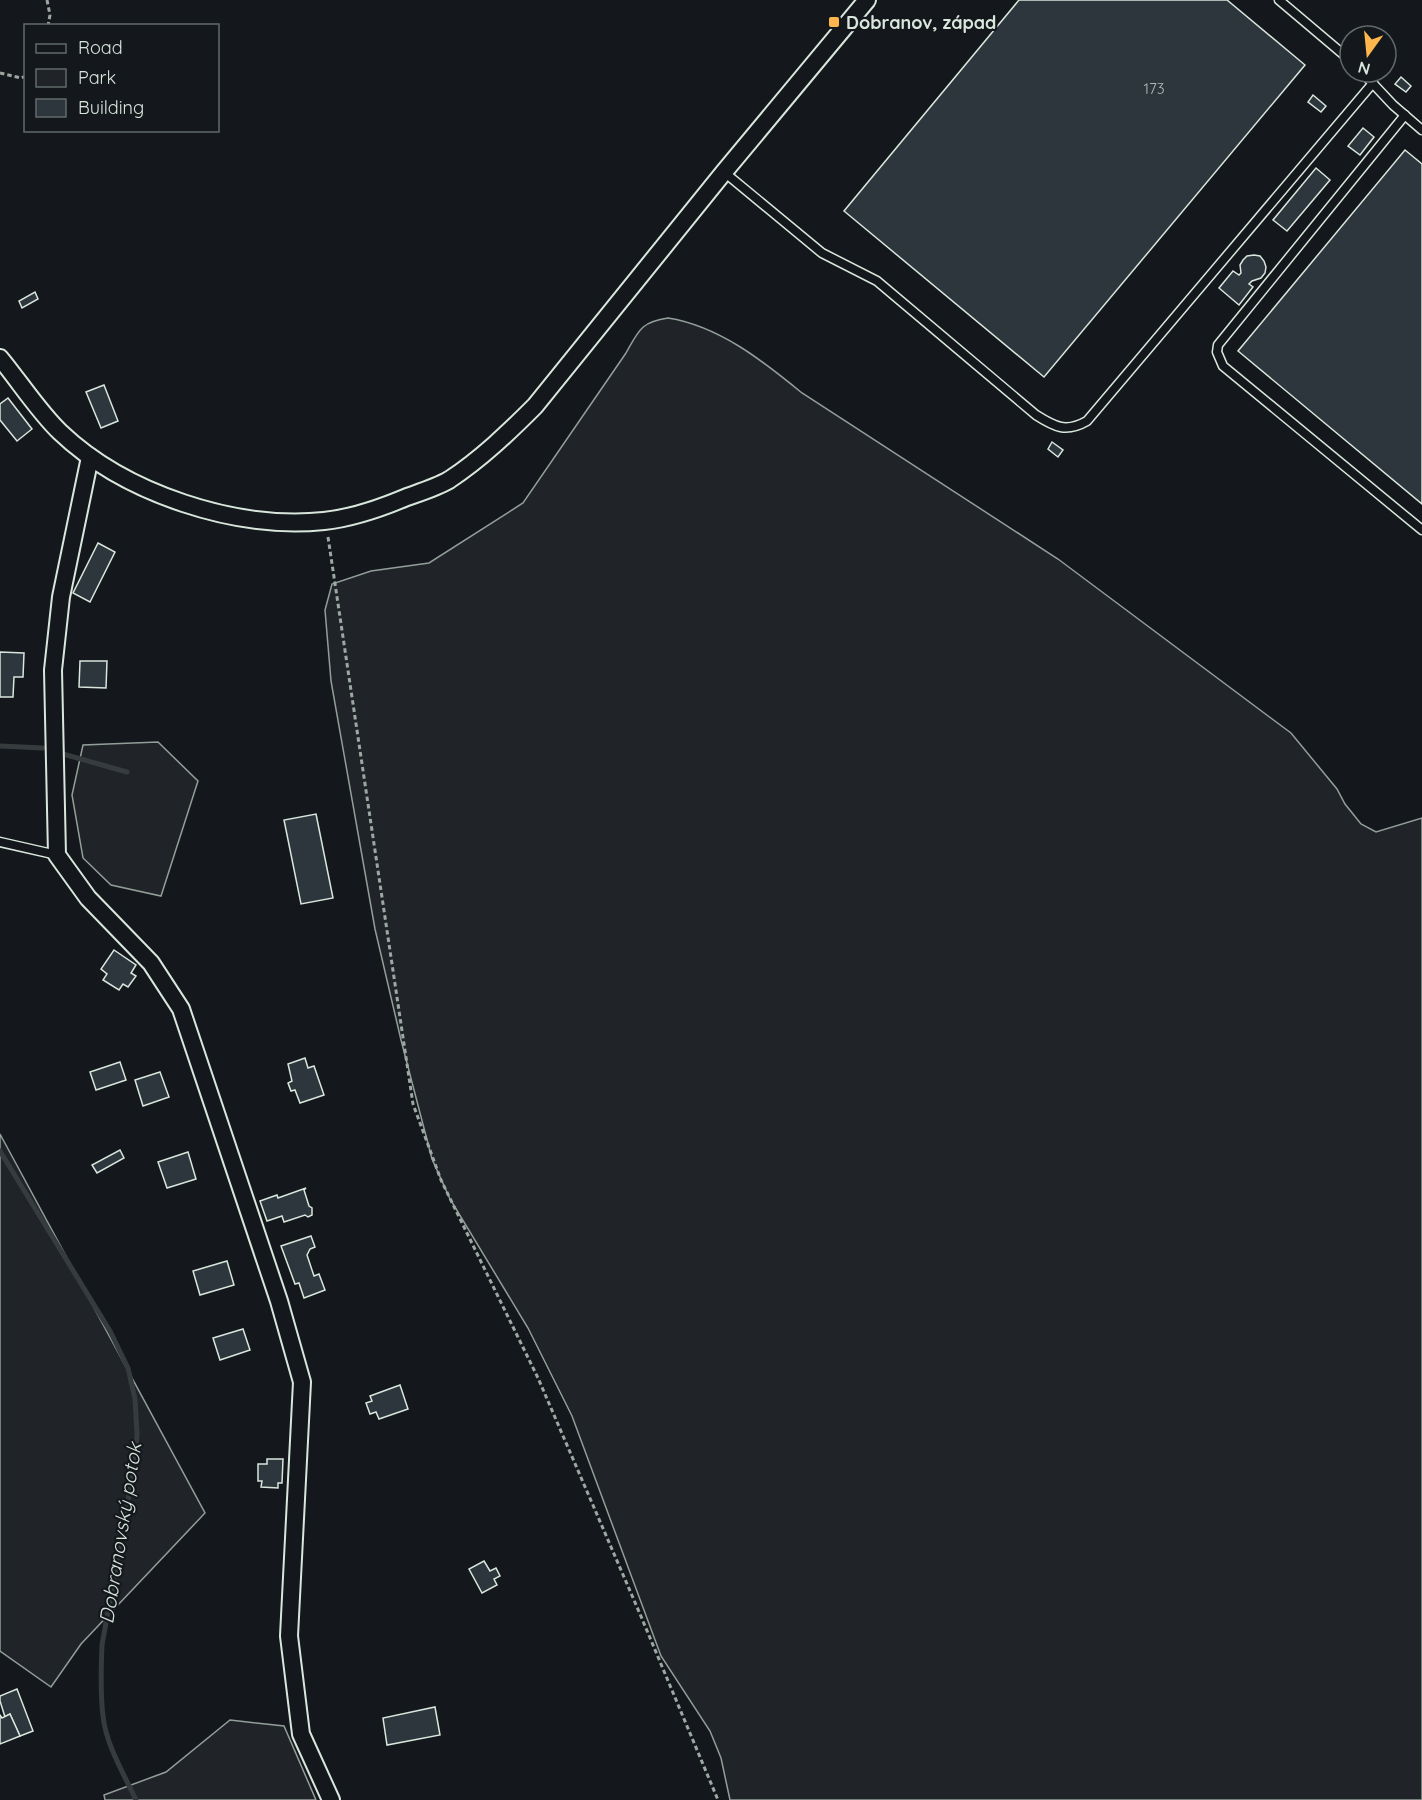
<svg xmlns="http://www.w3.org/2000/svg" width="1422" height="1800" viewBox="0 0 1422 1800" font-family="Quicksand,sans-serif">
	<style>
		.green { fill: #202428; stroke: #939e99; stroke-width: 1.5 }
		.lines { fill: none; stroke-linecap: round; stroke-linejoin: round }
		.stream { stroke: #363b3e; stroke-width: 5 }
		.building { fill: #2c363c; stroke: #d8e6dc; stroke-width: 1.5 }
		.service-casing { stroke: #d8e6dc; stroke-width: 11 }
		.minor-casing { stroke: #d8e6dc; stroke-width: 20 }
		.path { stroke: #9da8a2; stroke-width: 3; stroke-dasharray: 4.5 3; stroke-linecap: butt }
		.service { stroke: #14181c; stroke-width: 8 }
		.minor { stroke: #14181c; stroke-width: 16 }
		.poi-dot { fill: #ffb74d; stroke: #14181c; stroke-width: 2 }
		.labels { text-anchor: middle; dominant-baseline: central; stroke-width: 4.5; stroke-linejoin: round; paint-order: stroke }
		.number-label { font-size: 15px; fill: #adbab4 }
		.poi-label { font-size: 18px; font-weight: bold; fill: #d8e6dc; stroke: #14181c; text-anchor: start }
		.water-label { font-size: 20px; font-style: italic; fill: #d8e6dc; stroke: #14181c }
	</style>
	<rect width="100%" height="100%" fill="#14181c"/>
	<g class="green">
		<path d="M668,318C719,326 763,361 802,393L1058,559L1291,733L1337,789L1345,804L1361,824L1376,832L1422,818V1800H730L721,1758L710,1731L661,1656L572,1416L528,1328L450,1199L432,1159L401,1040L375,929L331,681L325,610L332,584L371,571L429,563L523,503L626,353C639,330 641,322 668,318Z"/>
		<path d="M158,742L198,781L161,896L111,885L83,858L72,795L83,745Z"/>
		<path d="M0,1134L205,1513L81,1644L51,1687L0,1651Z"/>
		<path d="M230,1720L284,1726L316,1800H105L104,1795L166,1772Z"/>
	</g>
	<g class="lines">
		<g class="stream">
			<path d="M0,746L43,748"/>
			<path d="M63,754L127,772"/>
			<path d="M0,1151L110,1331L128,1368L135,1399L137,1434L135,1461L102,1645C101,1669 100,1693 103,1716C106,1745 124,1774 136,1800"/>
		</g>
	</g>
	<g class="building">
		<path d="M1019,0H1227L1305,65L1044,377L844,211Z"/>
		<path d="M1401,77L1411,86L1406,92L1395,84Z"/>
		<path d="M1313,95L1326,106L1321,112L1308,102Z"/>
		<path d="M1363,128L1374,137L1360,155L1348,146Z"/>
		<path d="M1405,150L1422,164V504L1238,351Z"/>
		<path d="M1316,168L1330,180L1287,231L1273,220Z"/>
		<path d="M1254,255L1260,256L1264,261L1266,267L1265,273L1261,278L1252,281L1249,284L1253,287L1239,305L1219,288L1233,271L1239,275L1241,273L1240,265L1243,260L1247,256Z"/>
		<path d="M35,292L38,299L22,308L19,301Z"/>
		<path d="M104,385L118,421L101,428L86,392Z"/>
		<path d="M8,398L32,429L17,441L0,420V404Z"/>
		<path d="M1052,442L1063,450L1058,457L1048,449Z"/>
		<path d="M98,543L115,552L90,602L73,593Z"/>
		<path d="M0,652L24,653L23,677H14L13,697H0Z"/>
		<path d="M80,661H107L106,688L79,687Z"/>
		<path d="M316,814L333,898L301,904L284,820Z"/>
		<path d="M114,950L136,965L131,973L136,976L128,987L123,984L119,990L103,980L107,974L101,969Z"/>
		<path d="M305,1058L308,1068L314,1066L324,1095L300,1103L295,1090L291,1091L288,1083L292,1081L288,1064Z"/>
		<path d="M120,1062L126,1080L96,1090L90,1072Z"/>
		<path d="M160,1072L169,1097L143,1106L135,1080Z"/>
		<path d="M120,1150L124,1158L97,1173L92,1165Z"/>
		<path d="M188,1152L196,1179L167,1188L158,1162Z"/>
		<path d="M306,1188L304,1190L309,1206L312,1208V1215L308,1217L305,1215L284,1222L282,1216L267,1221L260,1201L277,1195L278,1198Z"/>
		<path d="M311,1236L315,1247L310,1249L307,1255L314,1276L319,1274L325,1290L304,1298L299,1283L295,1284L281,1246Z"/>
		<path d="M227,1261L234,1285L200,1295L193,1271Z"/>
		<path d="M243,1329L250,1350L220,1360L213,1338Z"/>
		<path d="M400,1385L408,1409L379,1419L376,1412L370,1414L366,1403L372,1401L370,1396Z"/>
		<path d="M267,1459H283L282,1483H278V1488L261,1487L262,1481H258V1464H267Z"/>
		<path d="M484,1561L490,1571L496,1568L500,1576L494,1579L497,1585L482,1593L469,1569Z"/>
		<path d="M17,1689L33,1731L20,1736L10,1714L5,1717L0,1701V1696Z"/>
		<path d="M435,1707L440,1735L387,1745L383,1718Z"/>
		<path d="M10,1714L20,1736L0,1744V1715L2,1718Z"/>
	</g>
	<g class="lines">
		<defs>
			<g id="service">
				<path d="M1279,0L1350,60"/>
				<path d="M1362,72L1393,105L1422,130"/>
				<path d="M1405,115L1218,345L1217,352L1223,366L1422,530"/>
				<path d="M724,172L822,253L877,281L1036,415C1055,427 1066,433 1087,421L1373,83"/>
				<path d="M0,842L57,855"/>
			</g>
			<g id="minor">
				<path d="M0,358C19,381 39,412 60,432C125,494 236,530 324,521C353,518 381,508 407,497C421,492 437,487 449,480C481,459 509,432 535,406L724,172L867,0"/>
				<path d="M90,457L61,597L53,670L57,855L88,898L151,963L181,1009L279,1301L302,1382L289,1636L301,1734L331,1800"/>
			</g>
		</defs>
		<use href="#service" class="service-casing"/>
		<use href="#minor" class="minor-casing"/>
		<g class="path">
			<path d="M47,0L50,15L48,26"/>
			<path d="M0,73L21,78L26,76"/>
			<path d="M328,537L413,1104L441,1180L538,1378L640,1614L718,1800"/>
		</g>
		<use href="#service" class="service"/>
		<use href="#minor" class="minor"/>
	</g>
	<rect class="poi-dot" x="828" y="16" width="12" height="12" rx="3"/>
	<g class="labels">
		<g class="number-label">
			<text x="1154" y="88">173</text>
		</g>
		<g class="poi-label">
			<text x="846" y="22">Dobranov, západ</text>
		</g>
		<g class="water-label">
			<text transform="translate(120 1533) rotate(-81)">Dobranovský potok</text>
		</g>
	</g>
	<rect x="24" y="24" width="195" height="108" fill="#14181c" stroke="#626a69" stroke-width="1.5"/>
	<rect x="36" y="44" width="30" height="9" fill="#14181c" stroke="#626a69" stroke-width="1.5"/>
	<text x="78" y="54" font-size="18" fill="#d8e6dc">Road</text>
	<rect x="36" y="69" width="30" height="18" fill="#202428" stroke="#626a69" stroke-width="1.5"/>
	<text x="78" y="84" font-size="18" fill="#d8e6dc">Park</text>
	<rect x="36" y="99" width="30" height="18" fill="#2c363c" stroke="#626a69" stroke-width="1.5"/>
	<text x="78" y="114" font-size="18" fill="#d8e6dc">Building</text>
	<g transform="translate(1368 54) rotate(195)"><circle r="28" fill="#14181c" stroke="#626a69" stroke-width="1.5"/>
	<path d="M0-4.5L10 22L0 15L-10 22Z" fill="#ffb74d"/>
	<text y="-9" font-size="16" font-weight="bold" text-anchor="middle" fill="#d8e6dc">N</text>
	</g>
</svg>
